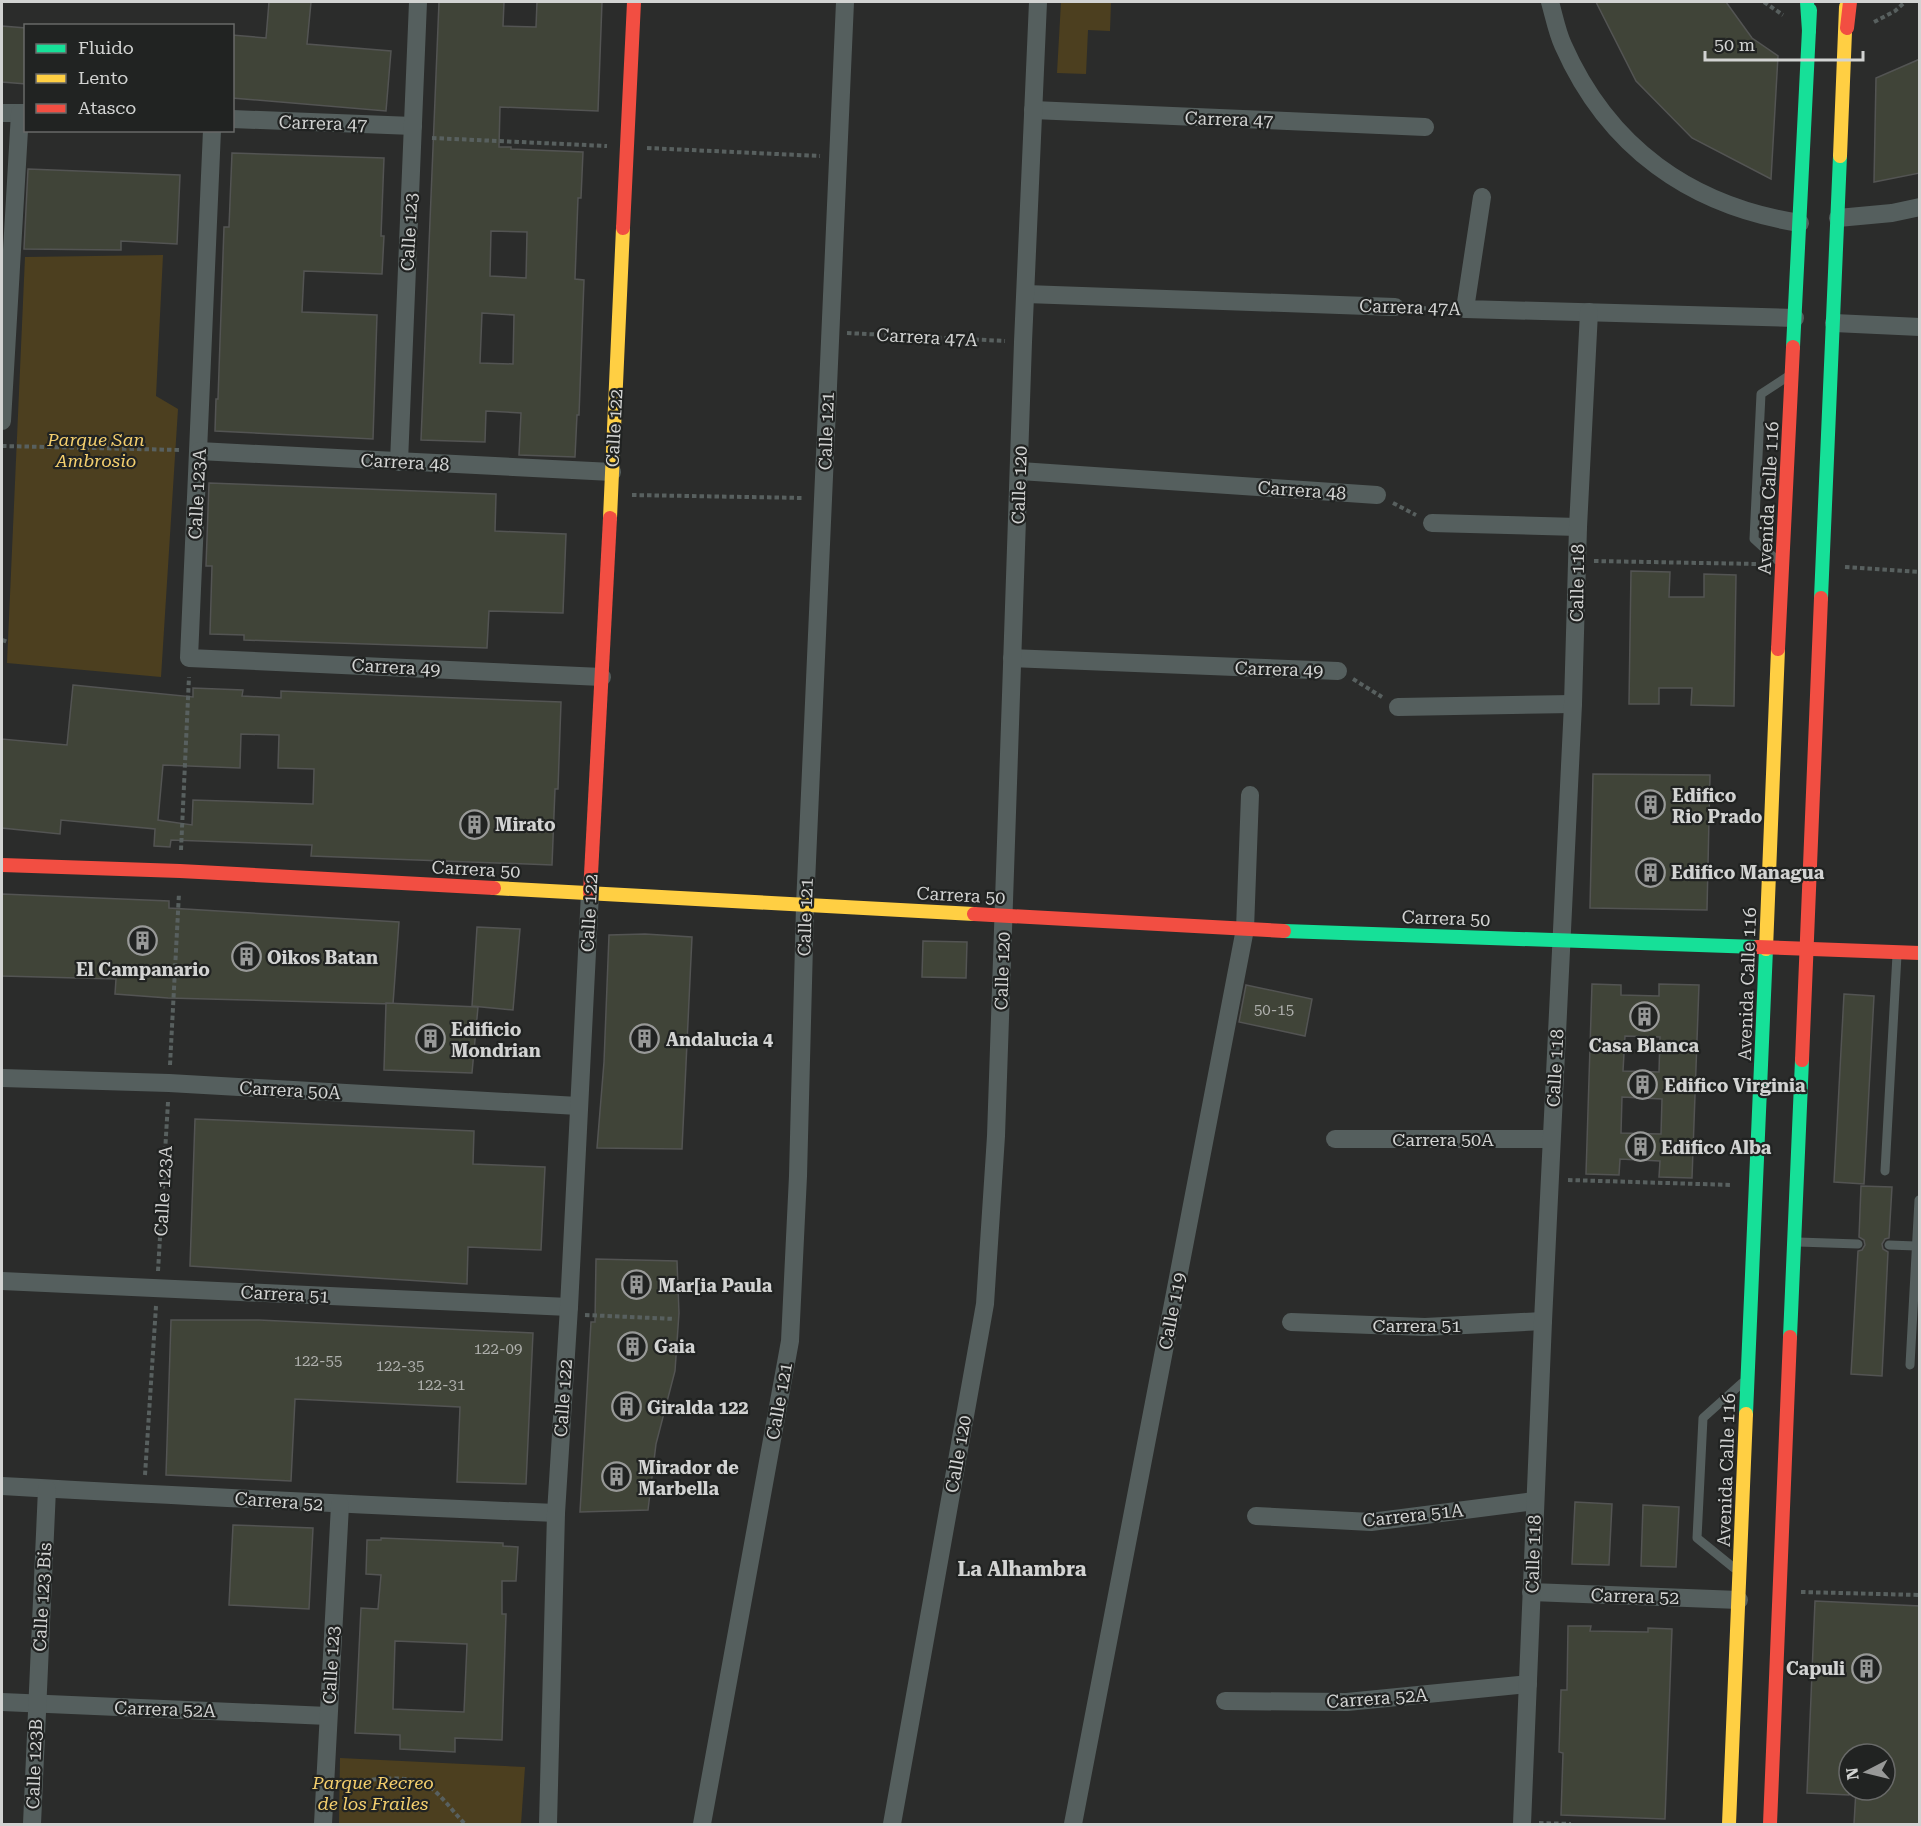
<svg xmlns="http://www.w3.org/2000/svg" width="1921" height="1826" viewBox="0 0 1921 1826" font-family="'Roboto Serif',serif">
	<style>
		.green { fill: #4c3f1f }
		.building { fill: #404438; stroke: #535453; stroke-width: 1.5; fill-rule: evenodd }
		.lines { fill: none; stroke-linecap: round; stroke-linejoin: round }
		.path { stroke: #58605f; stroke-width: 4; stroke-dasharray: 4.5 3; stroke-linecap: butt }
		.lane { stroke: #555f5e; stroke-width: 9 }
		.street { stroke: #555f5e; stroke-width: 18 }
		.fast { stroke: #16e098; stroke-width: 14 }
		.slow { stroke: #ffcf43; stroke-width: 14 }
		.jam { stroke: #f24e42; stroke-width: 14 }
		.labels { text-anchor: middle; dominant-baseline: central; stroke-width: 4.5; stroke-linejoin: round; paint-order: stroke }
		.number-label { font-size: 15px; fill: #aeafac }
		.street-label { font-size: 18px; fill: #d2d3d2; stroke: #212322 }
		.park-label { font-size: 18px; font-style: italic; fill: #f3ce6d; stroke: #212322 }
		.poi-label { font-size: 18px; font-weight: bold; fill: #d2d3d2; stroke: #212322; text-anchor: start }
		.neighbourhood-label { font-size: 20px; font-weight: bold; fill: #d2d3d2; stroke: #212322 }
	</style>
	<rect width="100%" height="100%" fill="#2b2c2b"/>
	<g class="green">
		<path d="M1061,2H1111L1110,31L1088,30L1086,74L1057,73Z"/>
		<path d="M163,255L156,396L178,409L161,677L7,663L25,257Z"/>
		<path d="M340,1758L525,1767L521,1824H339Z"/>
	</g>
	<g class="building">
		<path d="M269,2H311L307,44L391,51L386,111L232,98V35L266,38Z"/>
		<path d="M439,2H504L503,26L536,27L537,2H602L598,111L500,107L499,147H511V149L583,152L581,198H578L575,279L584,280L579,415H577L575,457L519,455L521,413L486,411L485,442L421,440ZM491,231L527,232L526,278L490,276ZM482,313L514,315L513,364L480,363Z"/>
		<path d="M1596,2H1726L1752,38L1778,56L1771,179L1692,138L1636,81Z"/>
		<path d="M2,26L26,28V84L2,82Z"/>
		<path d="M1920,59V173L1874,182L1876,78Z"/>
		<path d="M232,153L384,158L381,236H384L382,274L304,271L302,312L377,315L373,439L215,431L216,399H218L224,227H229Z"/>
		<path d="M28,169L180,175L177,244L121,241V250L24,249Z"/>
		<path d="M209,483L496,494L495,531L566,534L563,613L489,611L487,648L244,640V635L210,634L212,566H206Z"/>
		<path d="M1631,571L1670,572L1669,597H1704V574L1736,575L1734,706L1691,705L1692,688H1659V704H1629Z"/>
		<path d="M73,685L193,697V688L243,690L242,696L281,698V691L561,702L558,789H555L552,865L311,856L312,845L171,840L170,847L154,846L155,829L61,820L60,834L2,828V739L67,745ZM241,734L279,735L278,768L314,769L313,804L193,800L192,825L158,820L163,765L240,768Z"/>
		<path d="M1593,774L1710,775L1707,910L1590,908Z"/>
		<path d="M2,894L169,901V908L399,922L393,1004L168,998L115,994L116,979L2,976Z"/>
		<path d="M477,927L520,929L513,1010L472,1006Z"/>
		<path d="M645,934L692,937L682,1149L597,1148L604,1062L609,935Z"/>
		<path d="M923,941L967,942L966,978L922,977Z"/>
		<path d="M1592,984L1621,985V995L1659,996V984L1699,985L1692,1178L1659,1177L1660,1161L1620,1159L1619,1175L1586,1174ZM1625,1036L1660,1037L1659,1072L1623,1071ZM1622,1097L1662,1099L1661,1134L1621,1133Z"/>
		<path d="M1246,985L1312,999L1305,1036L1239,1022Z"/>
		<path d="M1844,994L1874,996L1864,1184L1834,1182Z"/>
		<path d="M386,1003L478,1007L472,1073L384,1070Z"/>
		<path d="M195,1119L474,1131L473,1164L545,1167L541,1250L468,1247L467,1284L190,1266Z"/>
		<path d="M1861,1186L1892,1187L1889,1238L1885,1239L1882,1244L1883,1249L1888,1252L1882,1376L1851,1374L1858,1251L1862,1250L1865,1245L1864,1240L1859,1237Z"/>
		<path d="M596,1259L677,1261L679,1313L675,1371L656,1444L648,1510L580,1512L591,1322H595Z"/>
		<path d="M171,1320H259L533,1333L526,1484L457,1482L460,1407L295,1399L291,1481L166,1475Z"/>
		<path d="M1575,1502L1612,1504L1609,1565L1572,1564Z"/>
		<path d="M1643,1505L1679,1507L1676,1567L1641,1566Z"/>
		<path d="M233,1525L313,1528L309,1609L229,1605Z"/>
		<path d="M381,1538L503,1543V1546L518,1547L516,1581H502V1614H506L502,1740L455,1738V1752L400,1749V1735L355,1733L361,1608L378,1609L381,1575L366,1574L367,1540H381ZM395,1641L467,1644L464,1712L393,1709Z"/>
		<path d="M1815,1601L1920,1606V1824H1854L1856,1790H1885V1754H1849V1795L1807,1793Z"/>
		<path d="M1568,1626H1591L1590,1631L1648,1632V1628L1672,1629L1665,1819L1561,1815L1563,1753L1559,1752L1561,1690H1567Z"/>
	</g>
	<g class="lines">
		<g class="path">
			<path d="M1764,2L1783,15"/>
			<path d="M1874,22L1895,11L1905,2"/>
			<path d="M432,138L607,146"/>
			<path d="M647,148L820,156"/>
			<path d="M1414,308L1448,309"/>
			<path d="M847,333L1005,341"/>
			<path d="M2,446L180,450"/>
			<path d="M632,495L804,498"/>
			<path d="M1393,503L1416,515"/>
			<path d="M1594,561L1757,564"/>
			<path d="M1845,567L1920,572"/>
			<path d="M2,640L8,642"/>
			<path d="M1353,679L1382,697"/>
			<path d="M181,850L189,677"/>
			<path d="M170,1065L179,893"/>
			<path d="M1568,1180L1732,1185"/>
			<path d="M158,1271L168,1102"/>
			<path d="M585,1315L675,1319"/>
			<path d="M145,1475L156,1306"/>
			<path d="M1801,1592L1920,1595"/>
			<path d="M342,1783C366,1781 410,1772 430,1787C443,1797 454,1813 465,1824"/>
			<path d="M1539,1823L1571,1824"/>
		</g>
		<g class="lane">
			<path d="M1777,560L1754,539L1761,394L1787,377"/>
			<path d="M1885,1171L1897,955"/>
			<path d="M1798,1242L1858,1244"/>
			<path d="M1889,1245L1916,1246"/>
			<path d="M1910,1365L1919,1200"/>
			<path d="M1734,1568L1697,1538L1703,1418L1742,1383"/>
		</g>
		<g class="street">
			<path d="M1550,2C1554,16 1557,32 1563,45C1608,147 1690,206 1800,223"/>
			<path d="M1033,110L1425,127"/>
			<path d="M2,113H26"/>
			<path d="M232,119L413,126"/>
			<path d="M212,130L189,658L602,677"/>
			<path d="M1482,197L1465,309L1795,318"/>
			<path d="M1838,218L1892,213L1920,207"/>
			<path d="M1026,294L1395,307"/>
			<path d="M1834,323L1920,327"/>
			<path d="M2,421L20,113"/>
			<path d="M199,451L612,472"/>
			<path d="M399,462L418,2"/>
			<path d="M1020,471L1377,495"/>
			<path d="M1432,523L1578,527"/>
			<path d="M1012,658L1338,671"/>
			<path d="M1398,707L1573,704"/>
			<path d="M2,1078L169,1083L578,1106"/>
			<path d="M1335,1139H1551"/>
			<path d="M2,1281L569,1307"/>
			<path d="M1291,1322L1425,1327L1543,1321"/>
			<path d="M2,1486C186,1496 371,1506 556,1513"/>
			<path d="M1256,1516L1371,1522L1535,1501"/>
			<path d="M1531,1592L1739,1600"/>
			<path d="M1225,1701L1347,1702L1528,1684"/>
			<path d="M2,1702L328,1716"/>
			<path d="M32,1824L47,1489"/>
			<path d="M323,1824L340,1505"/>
			<path d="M548,1824L556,1513L569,1307L590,893"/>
			<path d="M702,1824L790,1341L798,1176L805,906L845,2"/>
			<path d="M892,1824L985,1304L996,1136L1023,342L1038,2"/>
			<path d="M1073,1824L1245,929L1250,795"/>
			<path d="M1522,1824L1543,1321L1573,704L1578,527L1589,312"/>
		</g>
		<g class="fast">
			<path d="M1807,2L1809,31"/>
			<path d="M1793,347L1810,10"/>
			<path d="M1821,598L1840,156"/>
			<path d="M1284,931L1757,947"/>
			<path d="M1790,1337L1802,1060"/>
			<path d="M1746,1414L1766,949"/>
		</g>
		<g class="slow">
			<path d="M1840,156L1846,7"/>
			<path d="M610,518L623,228"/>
			<path d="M494,888L974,914"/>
			<path d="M1766,949L1778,649"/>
			<path d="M1729,1824L1746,1414"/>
		</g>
		<g class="jam">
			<path d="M1847,28L1850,2"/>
			<path d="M623,228L634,2"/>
			<path d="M1778,649L1793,347"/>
			<path d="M2,865L180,871L494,888"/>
			<path d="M590,893L610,518"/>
			<path d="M974,914L1284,931"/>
			<path d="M1757,947L1920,953"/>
			<path d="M1802,1060L1821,598"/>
			<path d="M1770,1824L1790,1337"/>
		</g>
	</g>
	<defs>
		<symbol id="building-ring" viewBox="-11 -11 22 22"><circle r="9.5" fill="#212322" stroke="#989998" stroke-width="1.5"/><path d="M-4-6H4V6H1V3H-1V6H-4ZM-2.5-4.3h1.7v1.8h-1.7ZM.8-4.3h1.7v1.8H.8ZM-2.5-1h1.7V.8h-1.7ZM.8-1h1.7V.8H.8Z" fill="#989998"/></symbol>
	</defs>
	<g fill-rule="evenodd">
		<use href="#building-ring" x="1634" y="788" width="33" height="33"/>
		<use href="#building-ring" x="458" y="808" width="33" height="33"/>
		<use href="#building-ring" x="1634" y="856" width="33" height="33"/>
		<use href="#building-ring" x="126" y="924" width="33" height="33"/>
		<use href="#building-ring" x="230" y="940" width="33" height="33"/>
		<use href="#building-ring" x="1628" y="1000" width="33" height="33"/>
		<use href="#building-ring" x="414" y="1022" width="33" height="33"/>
		<use href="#building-ring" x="628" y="1022" width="33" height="33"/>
		<use href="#building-ring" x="1626" y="1068" width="33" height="33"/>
		<use href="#building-ring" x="1624" y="1130" width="33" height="33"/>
		<use href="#building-ring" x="620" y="1268" width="33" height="33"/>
		<use href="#building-ring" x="616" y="1330" width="33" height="33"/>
		<use href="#building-ring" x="610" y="1390" width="33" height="33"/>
		<use href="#building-ring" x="600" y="1460" width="33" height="33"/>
		<use href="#building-ring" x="1850" y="1652" width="33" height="33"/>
	</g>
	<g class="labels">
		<g class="number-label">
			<text x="1274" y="1010">50-15</text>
			<text x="498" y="1349">122-09</text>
			<text x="318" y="1361">122-55</text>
			<text x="400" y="1366">122-35</text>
			<text x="441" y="1385">122-31</text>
		</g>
		<g class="street-label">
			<text transform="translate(1229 119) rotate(2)">Carrera 47</text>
			<text transform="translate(323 123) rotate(2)">Carrera 47</text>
			<text transform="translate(409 232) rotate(-87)">Calle 123</text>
			<text transform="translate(1410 307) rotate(2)">Carrera 47A</text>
			<text transform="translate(927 337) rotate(3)">Carrera 47A</text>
			<text transform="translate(614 428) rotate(-87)">Calle 122</text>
			<text transform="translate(826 431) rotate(-88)">Calle 121</text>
			<text transform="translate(405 462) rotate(3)">Carrera 48</text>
			<text transform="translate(1019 485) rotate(-88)">Calle 120</text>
			<text transform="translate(1302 490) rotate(4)">Carrera 48</text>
			<text transform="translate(197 494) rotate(-87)">Calle 123A</text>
			<text transform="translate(1768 498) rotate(-87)">Avenida Calle 116</text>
			<text transform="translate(1577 583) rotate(-89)">Calle 118</text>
			<text transform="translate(396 667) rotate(3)">Carrera 49</text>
			<text transform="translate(1279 669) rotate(2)">Carrera 49</text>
			<text transform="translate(476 869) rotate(3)">Carrera 50</text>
			<text transform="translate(961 895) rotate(3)">Carrera 50</text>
			<text transform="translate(589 913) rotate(-87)">Calle 122</text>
			<text transform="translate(805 917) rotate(-88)">Calle 121</text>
			<text transform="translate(1446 918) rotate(2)">Carrera 50</text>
			<text transform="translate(1002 971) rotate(-88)">Calle 120</text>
			<text transform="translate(1747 984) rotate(-88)">Avenida Calle 116</text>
			<text transform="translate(1555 1068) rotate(-87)">Calle 118</text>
			<text transform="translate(290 1090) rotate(3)">Carrera 50A</text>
			<text x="1443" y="1139">Carrera 50A</text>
			<text transform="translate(163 1191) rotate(-87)">Calle 123A</text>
			<text transform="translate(285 1294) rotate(3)">Carrera 51</text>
			<text transform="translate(1172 1311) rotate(-79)">Calle 119</text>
			<text x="1417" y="1325">Carrera 51</text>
			<text transform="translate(563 1398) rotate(-86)">Calle 122</text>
			<text transform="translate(779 1401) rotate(-80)">Calle 121</text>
			<text transform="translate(958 1454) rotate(-80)">Calle 120</text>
			<text transform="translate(1726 1470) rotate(-88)">Avenida Calle 116</text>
			<text transform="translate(279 1501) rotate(4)">Carrera 52</text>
			<text transform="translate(1413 1515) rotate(-6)">Carrera 51A</text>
			<text transform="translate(1533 1554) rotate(-88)">Calle 118</text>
			<text transform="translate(1635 1596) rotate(2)">Carrera 52</text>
			<text transform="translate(42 1597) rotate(-87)">Calle 123 Bis</text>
			<text transform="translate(331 1665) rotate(-87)">Calle 123</text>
			<text transform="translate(1377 1698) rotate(-4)">Carrera 52A</text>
			<text transform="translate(165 1709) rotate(2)">Carrera 52A</text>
			<text transform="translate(34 1764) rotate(-88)">Calle 123B</text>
		</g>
		<g class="park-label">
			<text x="96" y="439">Parque San<tspan x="96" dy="21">Ambrosio</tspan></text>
			<text x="373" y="1782">Parque Recreo<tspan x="373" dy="21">de los Frailes</tspan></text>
		</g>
		<g class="poi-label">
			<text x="1672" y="795">Edifico<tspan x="1672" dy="21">Rio Prado</tspan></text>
			<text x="495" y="824">Mirato</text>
			<text x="1671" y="872">Edifico Managua</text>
			<text x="267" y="957">Oikos Batan</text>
			<text x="143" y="969" text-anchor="middle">El Campanario</text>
			<text x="451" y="1029">Edificio<tspan x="451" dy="21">Mondrian</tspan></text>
			<text x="666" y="1039">Andalucia 4</text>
			<text x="1644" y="1045" text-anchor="middle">Casa Blanca</text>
			<text x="1664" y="1085">Edifico Virginia</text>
			<text x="1661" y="1147">Edifico Alba</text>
			<text x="658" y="1285">Mar[ia Paula</text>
			<text x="654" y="1346">Gaia</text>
			<text x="647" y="1407">Giralda 122</text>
			<text x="638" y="1467">Mirador de<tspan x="638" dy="21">Marbella</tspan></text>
			<text x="1845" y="1668" text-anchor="end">Capuli</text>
		</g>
		<g class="neighbourhood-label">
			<text x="1022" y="1569">La Alhambra</text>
		</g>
	</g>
	<rect width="1921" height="1826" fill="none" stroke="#d2d3d2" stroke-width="6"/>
	<rect x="24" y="24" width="210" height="108" fill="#212322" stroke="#686968" stroke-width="1.5"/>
	<rect x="36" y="44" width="30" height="9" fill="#16e098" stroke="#686968" stroke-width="1.5"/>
	<text x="78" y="54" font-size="18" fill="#d2d3d2">Fluido</text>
	<rect x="36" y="74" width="30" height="9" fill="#ffcf43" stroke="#686968" stroke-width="1.5"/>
	<text x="78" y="84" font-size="18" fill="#d2d3d2">Lento</text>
	<rect x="36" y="104" width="30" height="9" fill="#f24e42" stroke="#686968" stroke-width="1.5"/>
	<text x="78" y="114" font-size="18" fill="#d2d3d2">Atasco</text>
	<g transform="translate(1867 1772) rotate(263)"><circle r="28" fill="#212322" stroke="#686968" stroke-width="1.5"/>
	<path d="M0-4.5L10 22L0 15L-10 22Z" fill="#989998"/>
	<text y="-9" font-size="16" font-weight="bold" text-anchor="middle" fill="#d2d3d2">N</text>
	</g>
	<path d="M1705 51v9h158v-9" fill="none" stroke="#d2d3d2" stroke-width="3"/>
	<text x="1714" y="51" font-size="18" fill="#d2d3d2" stroke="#212322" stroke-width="4.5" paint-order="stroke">50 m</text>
</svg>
